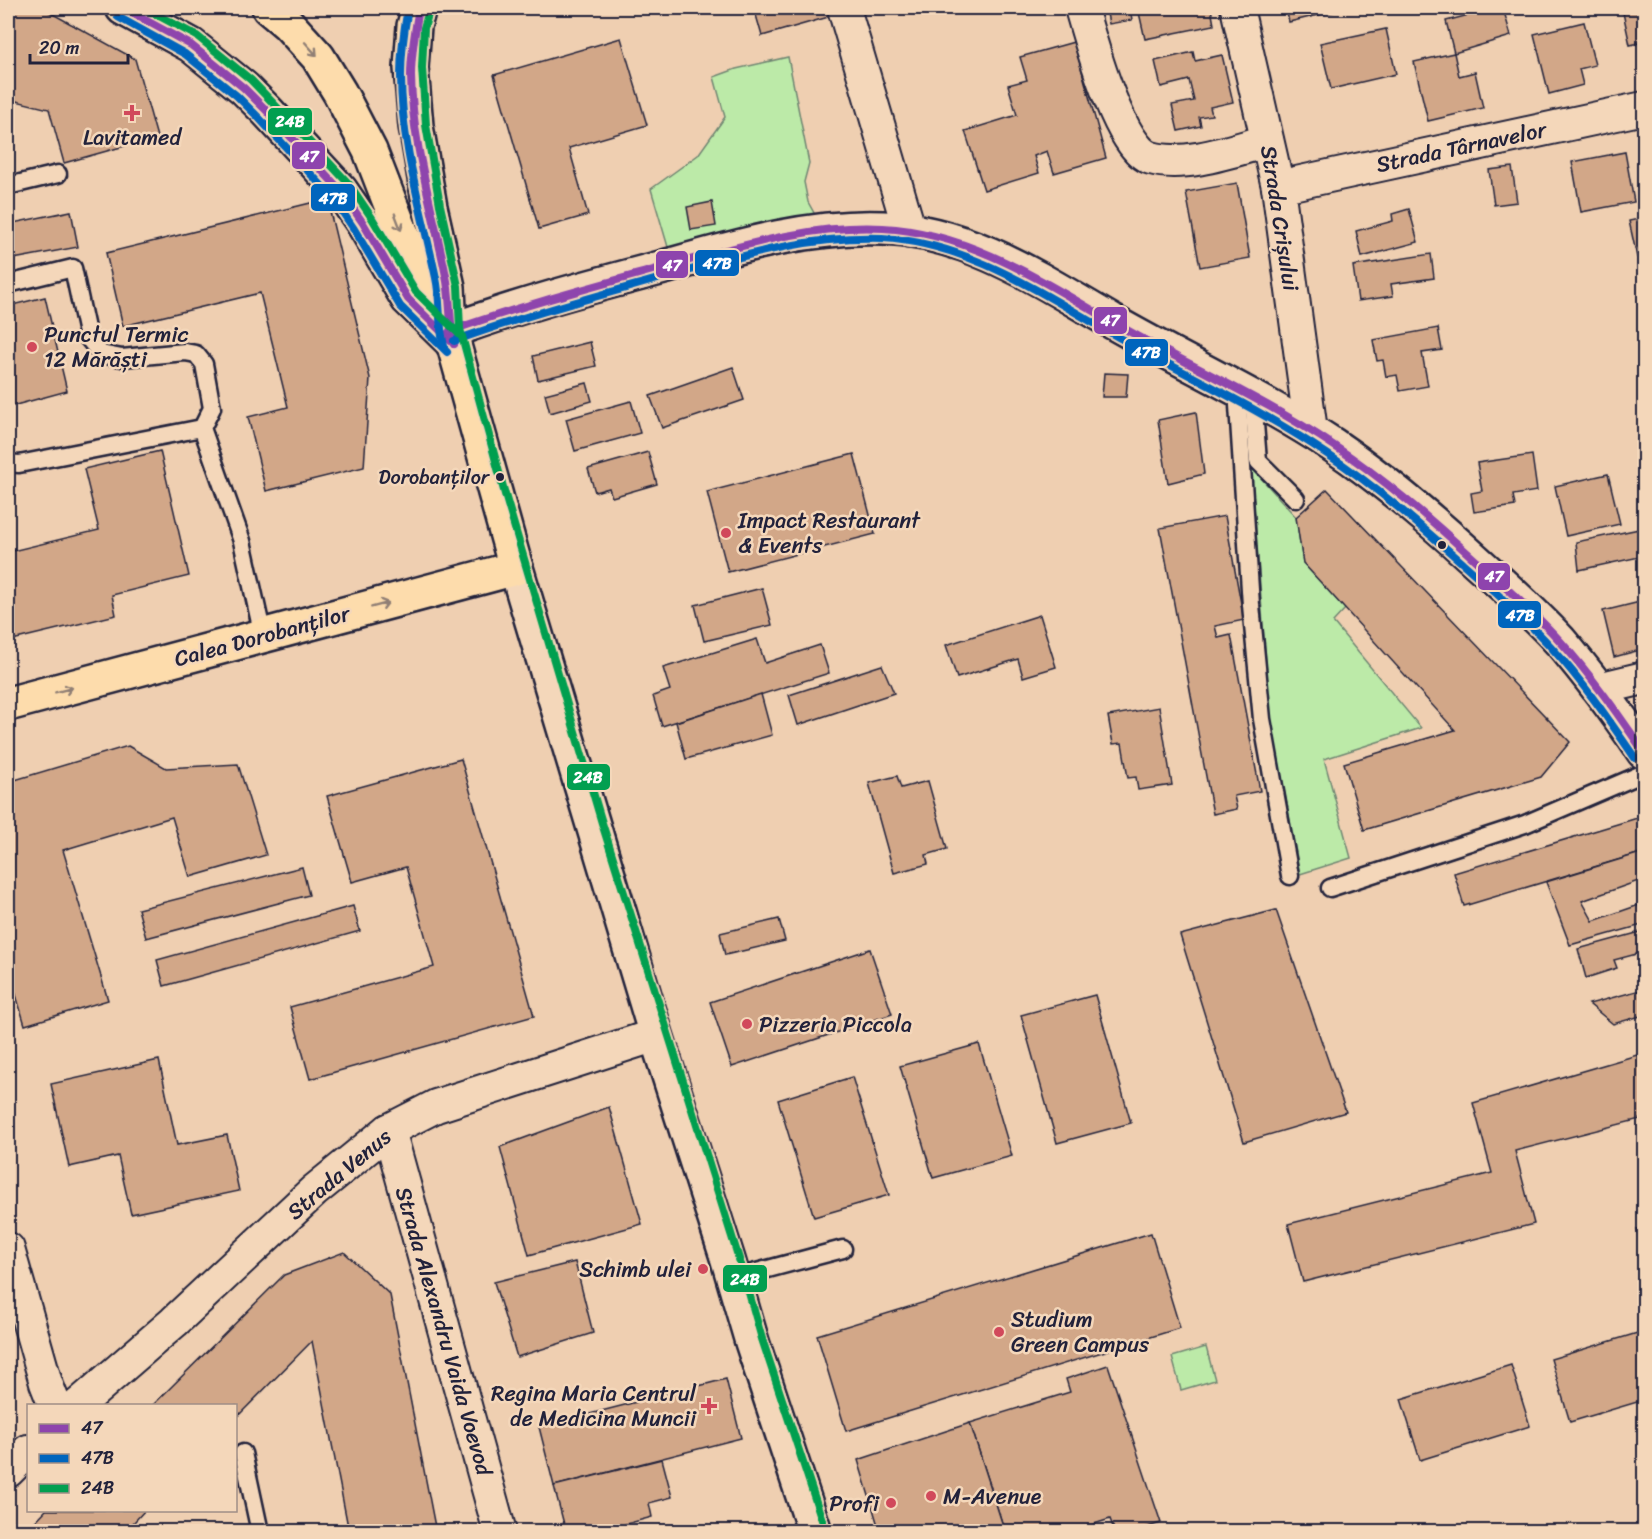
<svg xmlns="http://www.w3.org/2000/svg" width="1652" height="1539" viewBox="0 0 1652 1539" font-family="Sriracha,sans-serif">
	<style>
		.green { fill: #bceaa8; stroke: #6f8672; stroke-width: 1.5 }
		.building { fill: #d2a788; stroke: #22223b; stroke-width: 1.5 }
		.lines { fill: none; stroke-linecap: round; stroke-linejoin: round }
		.service-casing { stroke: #22223b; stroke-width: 21 }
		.minor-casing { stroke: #22223b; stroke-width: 36 }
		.tertiary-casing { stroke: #22223b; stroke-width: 38 }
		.secondary-casing { stroke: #22223b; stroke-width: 38 }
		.primary-casing { stroke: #22223b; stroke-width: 38 }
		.service { stroke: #f4d7ba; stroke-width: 16 }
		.minor { stroke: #f4d7ba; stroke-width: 32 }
		.tertiary { stroke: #f4d7ba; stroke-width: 33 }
		.secondary { stroke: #f4d7ba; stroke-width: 33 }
		.primary { stroke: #fddcac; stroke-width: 33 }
		.bus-1-casing { stroke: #f4d7ba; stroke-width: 12 }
		.bus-2-casing { stroke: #f4d7ba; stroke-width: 12 }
		.bus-3-casing { stroke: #f4d7ba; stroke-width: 12 }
		.bus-1 { stroke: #8e44ad; stroke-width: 8 }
		.bus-2 { stroke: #0065bd; stroke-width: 8 }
		.bus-3 { stroke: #029f50; stroke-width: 8 }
		.oneway { stroke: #907f74 }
		.poi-dot { fill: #d1495b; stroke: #f4d7ba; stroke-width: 2 }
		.bus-dot { fill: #22223b; stroke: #f4d7ba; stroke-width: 2 }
		.labels { text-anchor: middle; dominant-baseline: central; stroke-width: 5; stroke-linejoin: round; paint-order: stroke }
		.bus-label { font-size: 20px; fill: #22223b; stroke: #f4d7ba; text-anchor: end }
		.poi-label { font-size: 22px; fill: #22223b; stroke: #f4d7ba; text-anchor: start }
		.street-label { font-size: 22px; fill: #22223b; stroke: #f4d7ba }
		.line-badge { stroke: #f4d7ba; stroke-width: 2 }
		.badge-label { font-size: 16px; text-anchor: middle; font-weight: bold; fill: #fff }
	</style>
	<rect width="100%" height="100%" fill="#efcfb1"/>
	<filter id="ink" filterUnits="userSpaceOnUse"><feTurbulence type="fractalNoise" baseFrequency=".0167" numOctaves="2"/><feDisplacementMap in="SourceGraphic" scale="12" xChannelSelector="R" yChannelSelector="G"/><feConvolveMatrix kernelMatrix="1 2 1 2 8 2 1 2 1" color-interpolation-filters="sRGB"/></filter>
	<g filter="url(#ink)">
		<g class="green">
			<path d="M788,57L809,163L804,182L808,202L824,231L673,264L651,189L698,155L725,117L714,77L736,69Z"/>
			<path d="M1251,467L1296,517L1303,563L1345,609L1333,622L1421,728L1324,759L1351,858L1300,874L1270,715Z"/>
			<path d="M1206,1347L1215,1380L1181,1390L1172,1357Z"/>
		</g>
		<g class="building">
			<path d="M8,8H42L135,59L157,137L64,163L49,109L8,99Z"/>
			<path d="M754,8H860L762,36Z"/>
			<path d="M1106,8H1130L1132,20L1109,24Z"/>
			<path d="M1138,8H1211L1214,25L1145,39Z"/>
			<path d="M1286,8H1348L1289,22Z"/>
			<path d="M1495,8H1503L1511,36L1454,53L1446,21Z"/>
			<path d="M1622,8H1644V42L1630,45Z"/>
			<path d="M1584,22L1595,65L1579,69L1583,85L1549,94L1534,34Z"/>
			<path d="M1386,29L1396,74L1331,89L1320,43Z"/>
			<path d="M621,38L647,125L569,148L588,215L539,229L494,75Z"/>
			<path d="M1074,42L1106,158L1054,173L1047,151L1034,156L1039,173L984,190L965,131L1017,115L1008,85L1027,80L1020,57Z"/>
			<path d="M1193,52L1195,61L1222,55L1233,102L1210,107L1212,115L1199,117L1201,126L1178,131L1172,105L1194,101L1189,80L1161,87L1155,61Z"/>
			<path d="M1454,53L1459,76L1475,72L1483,108L1428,121L1414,62Z"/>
			<path d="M1625,152L1634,202L1581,212L1572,162Z"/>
			<path d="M1512,167L1517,202L1494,205L1489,170Z"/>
			<path d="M1237,183L1250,258L1200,267L1186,192Z"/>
			<path d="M327,199L370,378L364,467L266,491L248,417L288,407L260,293L123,326L106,253Z"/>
			<path d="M712,202L716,226L691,230L687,207Z"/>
			<path d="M1409,209L1418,242L1362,257L1356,231L1393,221L1392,214Z"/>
			<path d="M71,211L78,247L8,260V224Z"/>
			<path d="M1644,218V255L1637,257L1629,221Z"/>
			<path d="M1431,254L1434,278L1391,284L1393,296L1358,301L1353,266Z"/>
			<path d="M45,297L67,391L12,406L8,388V306Z"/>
			<path d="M1438,328L1442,350L1422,353L1428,386L1400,391L1397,375L1386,377L1383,360L1377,361L1373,340Z"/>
			<path d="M590,342L596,366L538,380L533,356Z"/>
			<path d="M733,367L744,400L662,428L650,396Z"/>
			<path d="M1104,373L1128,374L1126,397H1102Z"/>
			<path d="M587,383L592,401L550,413L545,394Z"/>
			<path d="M631,401L640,433L575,451L566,419Z"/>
			<path d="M1196,412L1204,474L1168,483L1158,420Z"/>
			<path d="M160,451L189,576L112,595L116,615L8,641V552L99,530L84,469Z"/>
			<path d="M648,452L657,484L612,497L609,488L595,492L588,469Z"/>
			<path d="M854,454L875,534L728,572L707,492Z"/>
			<path d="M1532,455L1537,491L1513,495L1515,506L1474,512L1471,493L1482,491L1477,463Z"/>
			<path d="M1608,474L1620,524L1566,536L1555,486Z"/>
			<path d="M1327,489L1570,742L1541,777L1364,830L1344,763L1455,730L1303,563L1296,517Z"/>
			<path d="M1225,516L1244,620L1215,626L1218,638L1231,635L1260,791L1234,796L1237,809L1213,814L1160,528Z"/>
			<path d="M1644,528V556L1579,570L1576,542Z"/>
			<path d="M762,588L772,625L704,641L695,605Z"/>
			<path d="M1644,601V649L1614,657L1603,611Z"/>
			<path d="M1040,615L1056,667L1023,677L1018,659L957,678L946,645Z"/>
			<path d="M757,639L765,663L820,645L829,673L662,726L653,696L670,690L663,668Z"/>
			<path d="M882,665L894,693L798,725L789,695Z"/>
			<path d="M761,694L772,735L686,759L676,722Z"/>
			<path d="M1159,707L1172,785L1138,790L1136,777L1128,778L1122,743L1113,744L1108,716Z"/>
			<path d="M128,746L166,768L238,764L266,855L190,877L172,817L63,850L108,1000L25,1025L8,968V782Z"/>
			<path d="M461,759L534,1016L310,1079L290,1007L434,967L406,867L352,882L327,796Z"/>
			<path d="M897,776L901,788L928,781L947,849L926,855L928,864L894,873L869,783Z"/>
			<path d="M1644,816V852L1464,906L1454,873Z"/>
			<path d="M1644,852V879L1582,901L1593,921L1639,905L1642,925L1570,945L1546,882Z"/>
			<path d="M302,867L309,895L146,938L138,909Z"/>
			<path d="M353,906L360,931L164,986L157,960Z"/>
			<path d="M1276,910L1346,1112L1244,1142L1180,935Z"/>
			<path d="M779,919L785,941L725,955L720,933Z"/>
			<path d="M1644,931V952L1614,960L1617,968L1586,978L1578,949Z"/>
			<path d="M870,949L892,1014L732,1067L710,1002Z"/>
			<path d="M1644,989V1015L1613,1024L1589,1004Z"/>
			<path d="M1095,995L1131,1123L1057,1143L1021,1015Z"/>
			<path d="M979,1044L1012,1156L933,1178L900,1066Z"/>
			<path d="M1644,1053V1118L1515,1151L1534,1224L1303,1282L1288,1224L1492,1173L1473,1103Z"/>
			<path d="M159,1060L177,1145L227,1135L239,1191L131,1214L118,1156L69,1167L51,1084Z"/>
			<path d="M852,1077L889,1195L814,1217L778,1100Z"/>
			<path d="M609,1107L642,1224L529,1255L500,1147Z"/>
			<path d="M1644,1228V1258H1643L1637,1229Z"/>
			<path d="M1151,1233L1180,1328L846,1431L817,1335Z"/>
			<path d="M344,1252L390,1295L436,1532H349L312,1341L236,1418V1406H152L284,1275Z"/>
			<path d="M575,1262L593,1333L517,1357L494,1282Z"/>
			<path d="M1644,1331V1400L1570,1422L1551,1359Z"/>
			<path d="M1108,1365L1161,1523L1131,1532H1115L1110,1519L1069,1532H1005L970,1423L1070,1392L1066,1379Z"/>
			<path d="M1511,1365L1530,1426L1420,1460L1401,1399Z"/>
			<path d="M726,1379L741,1438L554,1486L539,1427Z"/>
			<path d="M970,1423L1005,1532H880L858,1460Z"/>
			<path d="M662,1459L672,1497L649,1503L652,1517L597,1532H566L554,1486Z"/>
			<path d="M46,1510H145L125,1532H25Z"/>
		</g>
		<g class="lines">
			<defs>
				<g id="service">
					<path d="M8,186L58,174"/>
					<path d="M8,284L73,268L88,338L101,354L122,358L185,352L196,354L204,364L212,408L202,428L242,541L263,636"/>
					<path d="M1237,390L1251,605L1262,719L1290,876"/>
					<path d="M1253,399L1258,461L1296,499"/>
					<path d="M8,463L19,464L202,428"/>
					<path d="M1330,888L1525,824L1644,773"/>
					<path d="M734,1278L843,1249"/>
					<path d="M243,1453L260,1532"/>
				</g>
				<g id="minor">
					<path d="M1081,8C1090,39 1119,149 1151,158C1185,168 1234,150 1267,141"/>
					<path d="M1237,8L1278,187L1311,431"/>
					<path d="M845,12L910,232"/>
					<path d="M1278,187L1644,108"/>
					<path d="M1598,689L1644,678"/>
					<path d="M389,1130L500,1532"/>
					<path d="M8,1249L46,1383L55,1406"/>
					<path d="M77,1406L174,1322L314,1191L389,1130L436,1106L656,1035"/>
					<path d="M8,1471L28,1451"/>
				</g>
				<path id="tertiary" d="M450,331C520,305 592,286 664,267C735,247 808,225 883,228C969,231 1042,281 1113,322C1186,364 1263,399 1333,445C1383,479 1429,518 1474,559C1503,585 1533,612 1560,641C1590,676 1618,714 1644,752"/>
				<path id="secondary" d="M516,568L656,1035L728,1260L752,1342L815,1532"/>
				<g id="primary">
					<path d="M123,8L191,45L244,88L267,111L341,191L363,223L408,299L454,344"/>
					<path d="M269,8L288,24L318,57L340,93L370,151L424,291L433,304"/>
					<path d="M8,704L516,568L450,331L448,287L430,207L416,126L411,68L414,26L419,8"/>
				</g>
			</defs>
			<use href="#service" class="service-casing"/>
			<use href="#minor" class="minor-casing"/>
			<use href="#tertiary" class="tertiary-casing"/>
			<use href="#secondary" class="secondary-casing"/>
			<use href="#primary" class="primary-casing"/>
			<use href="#service" class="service"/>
			<use href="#minor" class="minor"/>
			<use href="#tertiary" class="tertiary"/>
			<use href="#secondary" class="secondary"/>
			<use href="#primary" class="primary"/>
			<defs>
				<g id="bus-1">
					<path d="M123,8L191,45L244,88L267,111L341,191L363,223L408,299L454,344"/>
					<path d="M419,8C415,31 411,53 411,76C412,144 433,210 446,276C451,298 449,322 454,344"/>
					<path d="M450,331C520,306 592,287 664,267C735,248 808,224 883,228C974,233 1049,286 1125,329C1194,368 1267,401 1333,445C1383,478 1429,518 1474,559C1503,585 1533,611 1560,641C1591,675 1618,714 1644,752"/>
				</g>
				<g id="bus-2">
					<path d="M408,8C404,30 401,52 401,76C401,144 422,212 436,278C441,301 438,324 444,346"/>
					<path d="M118,17L185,54L237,96L259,118L333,198L354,229L400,306L447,352"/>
					<path d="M454,341C523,316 594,297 665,277C736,258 808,235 882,238C972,243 1046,297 1122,339C1190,377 1262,410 1327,454C1377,487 1422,527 1467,567C1496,593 1526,619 1552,648C1583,682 1609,720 1635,758"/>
				</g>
				<g id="bus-3">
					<path d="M144,8L197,36L251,80L274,104L349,184L372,218L416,292L461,336"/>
					<path d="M429,11L424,28L422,68L426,125L440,205L458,286L460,329L506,498L602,823L744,1275L762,1339L825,1529"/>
				</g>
			</defs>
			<use href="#bus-1" class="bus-1-casing"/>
			<use href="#bus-2" class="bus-2-casing"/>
			<use href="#bus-3" class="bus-3-casing"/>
			<use href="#bus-1" class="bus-1"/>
			<use href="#bus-2" class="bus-2"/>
			<use href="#bus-3" class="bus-3"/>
		</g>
		<defs><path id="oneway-shaft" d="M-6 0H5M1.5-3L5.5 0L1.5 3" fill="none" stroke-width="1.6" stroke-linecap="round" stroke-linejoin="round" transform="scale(1.5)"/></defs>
		<g class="oneway">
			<use href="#oneway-shaft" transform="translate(311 49) rotate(48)"/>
			<use href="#oneway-shaft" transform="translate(398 222) rotate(69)"/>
			<use href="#oneway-shaft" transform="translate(380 605) rotate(-15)"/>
			<use href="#oneway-shaft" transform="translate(64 690) rotate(-15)"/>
		</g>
	</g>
	<g class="poi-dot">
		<path d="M129 104h6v6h6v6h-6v6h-6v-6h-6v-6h6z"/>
		<circle cx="32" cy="347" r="6"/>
		<circle cx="726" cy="533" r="6"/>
		<circle cx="747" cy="1024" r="6"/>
		<circle cx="703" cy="1269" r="6"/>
		<circle cx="999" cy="1332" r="6"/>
		<path d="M706 1397h6v6h6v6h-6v6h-6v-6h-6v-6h6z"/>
		<circle cx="931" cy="1496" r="6"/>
		<circle cx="891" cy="1503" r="6"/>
	</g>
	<g class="bus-dot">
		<circle cx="500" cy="477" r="5"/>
		<circle cx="1442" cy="545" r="5"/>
	</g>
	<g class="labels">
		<g class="bus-label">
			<text x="489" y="477">Dorobanților</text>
		</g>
		<g class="poi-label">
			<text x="132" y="137" text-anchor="middle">Lavitamed</text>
			<text x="44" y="334">Punctul Termic<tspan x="44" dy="25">12 Mărăști</tspan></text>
			<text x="738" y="520">Impact Restaurant<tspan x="738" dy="25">&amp; Events</tspan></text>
			<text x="759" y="1024">Pizzeria Piccola</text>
			<text x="691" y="1269" text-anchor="end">Schimb ulei</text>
			<text x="1011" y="1319">Studium<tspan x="1011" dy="25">Green Campus</tspan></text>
			<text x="696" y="1393" text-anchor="end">Regina Maria Centrul<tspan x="696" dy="25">de Medicina Muncii</tspan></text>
			<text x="943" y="1496">M-Avenue</text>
			<text x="879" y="1503" text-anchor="end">Profi</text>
		</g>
		<g class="street-label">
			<text transform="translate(1461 147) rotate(-12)">Strada Târnavelor</text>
			<text transform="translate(1280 218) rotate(81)">Strada Crișului</text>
			<text transform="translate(262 636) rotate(-15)">Calea Dorobanților</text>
			<text transform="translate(339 1174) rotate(-40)">Strada Venus</text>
			<text transform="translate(444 1331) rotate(74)">Strada Alexandru Vaida Voevod</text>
		</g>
	</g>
	<g class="line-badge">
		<rect x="267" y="107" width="46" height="29" rx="6" fill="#029f50"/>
		<rect x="291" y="141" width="35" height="29" rx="6" fill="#8e44ad"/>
		<rect x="310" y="183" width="46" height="29" rx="6" fill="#0065bd"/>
		<rect x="694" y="249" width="46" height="28" rx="6" fill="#0065bd"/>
		<rect x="655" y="250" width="34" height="29" rx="6" fill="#8e44ad"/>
		<rect x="1093" y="306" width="35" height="29" rx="6" fill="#8e44ad"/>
		<rect x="1124" y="338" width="45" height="29" rx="6" fill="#0065bd"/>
		<rect x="1477" y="562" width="34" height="29" rx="6" fill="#8e44ad"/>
		<rect x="1497" y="600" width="45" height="29" rx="6" fill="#0065bd"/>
		<rect x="566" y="763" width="45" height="28" rx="6" fill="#029f50"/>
		<rect x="722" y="1264" width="46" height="29" rx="6" fill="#029f50"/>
	</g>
	<g class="badge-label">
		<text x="290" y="127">24B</text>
		<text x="309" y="162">47</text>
		<text x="333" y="204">47B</text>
		<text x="717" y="269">47B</text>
		<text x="672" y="271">47</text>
		<text x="1110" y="326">47</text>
		<text x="1146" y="358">47B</text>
		<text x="1494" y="582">47</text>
		<text x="1520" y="621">47B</text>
		<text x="588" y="783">24B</text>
		<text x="745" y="1285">24B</text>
	</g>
	<rect width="1652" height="1539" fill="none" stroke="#f4d7ba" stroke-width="30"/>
	<rect x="15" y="15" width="1622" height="1509" fill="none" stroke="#22223b" stroke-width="2" filter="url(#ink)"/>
	<rect x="27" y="1404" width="210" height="108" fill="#f4d7ba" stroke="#a08f87" stroke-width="1.5"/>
	<rect x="39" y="1424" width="30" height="9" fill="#8e44ad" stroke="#a08f87" stroke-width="1.5"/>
	<text x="81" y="1434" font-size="18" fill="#22223b">47</text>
	<rect x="39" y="1454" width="30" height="9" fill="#0065bd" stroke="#a08f87" stroke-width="1.5"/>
	<text x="81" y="1464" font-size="18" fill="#22223b">47B</text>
	<rect x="39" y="1484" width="30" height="9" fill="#029f50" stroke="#a08f87" stroke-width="1.5"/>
	<text x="81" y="1494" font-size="18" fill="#22223b">24B</text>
	<path d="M30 54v9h98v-9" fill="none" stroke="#22223b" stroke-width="3"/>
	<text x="39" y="54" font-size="18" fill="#22223b" stroke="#f4d7ba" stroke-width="4.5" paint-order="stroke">20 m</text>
</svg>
